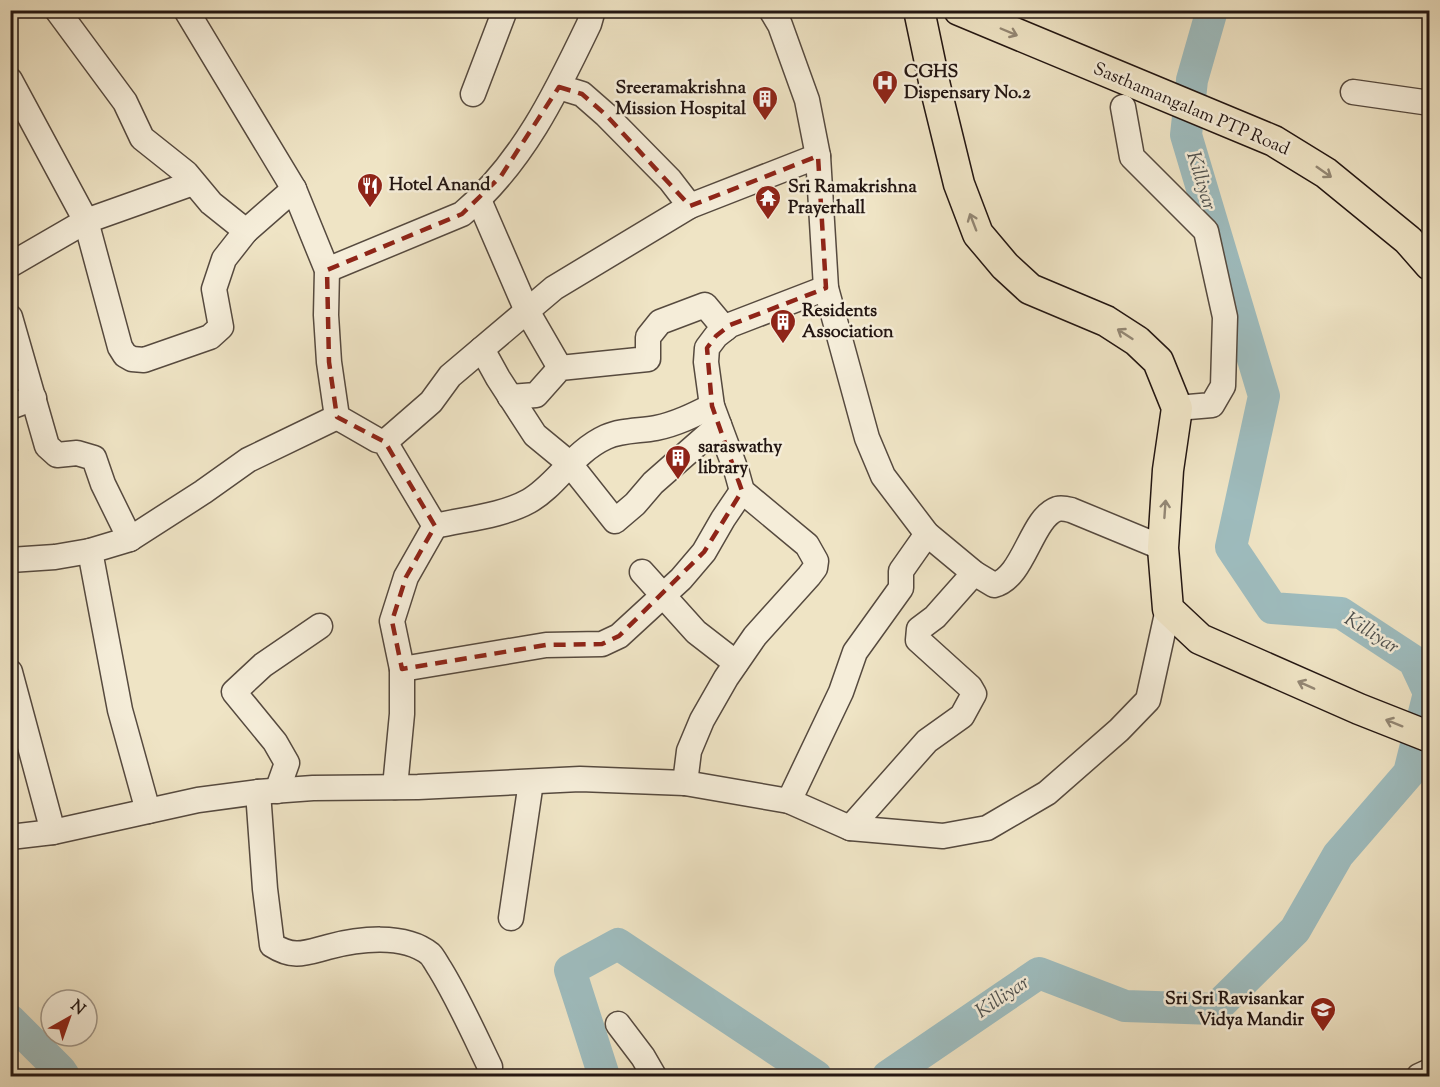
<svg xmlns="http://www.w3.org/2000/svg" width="1440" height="1087" viewBox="0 0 1440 1087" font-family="'Sorts Mill Goudy',serif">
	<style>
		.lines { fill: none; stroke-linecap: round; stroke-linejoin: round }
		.river { stroke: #9ebcbe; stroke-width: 32 }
		.minor-casing { stroke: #564a3f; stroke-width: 27 }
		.major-casing { stroke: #231612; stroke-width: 33 }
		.minor { stroke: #f5edd9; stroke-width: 24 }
		.major { stroke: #efe4c5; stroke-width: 30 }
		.oneway { stroke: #938774 }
		.marked { fill: none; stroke: #8f2418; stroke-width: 4.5; stroke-dasharray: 12 8; stroke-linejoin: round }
		.labels { text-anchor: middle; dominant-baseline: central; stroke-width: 5; stroke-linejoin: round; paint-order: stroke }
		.poi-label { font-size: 18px; font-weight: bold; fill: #231612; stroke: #f5edd9; text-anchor: start }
		.street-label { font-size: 18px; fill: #231612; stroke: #f5edd9 }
		.water-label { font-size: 20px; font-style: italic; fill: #4e504e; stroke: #f5edd9 }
	</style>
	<rect width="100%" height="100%" fill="#efe4c5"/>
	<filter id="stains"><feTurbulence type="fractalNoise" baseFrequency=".00333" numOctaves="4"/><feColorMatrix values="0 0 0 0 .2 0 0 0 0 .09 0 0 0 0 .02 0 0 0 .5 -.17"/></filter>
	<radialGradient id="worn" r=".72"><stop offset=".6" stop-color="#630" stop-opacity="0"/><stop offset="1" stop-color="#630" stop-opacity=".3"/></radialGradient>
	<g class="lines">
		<g class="river">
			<path d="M10,1020L60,1070L64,1076"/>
			<path d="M604,1076L570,970L618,944L816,1076"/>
			<path d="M888,1076L1039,973L1125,1006L1215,1009L1295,930L1338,855L1409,773L1429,693L1414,661L1341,613L1272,608L1231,547L1264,396L1186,135L1192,80L1212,10"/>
		</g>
		<defs>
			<g id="minor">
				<path d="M57,10L125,102L142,138L186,173L211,203L246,231L294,189L327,270L326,315L329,362L337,417L377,440L385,442L435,526L406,577L392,621L402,669V714L395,787"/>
				<path d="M186,10L294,189"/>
				<path d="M771,10L780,25L807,100L818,156L826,288L867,438L883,476L927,534L974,573L994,585C1024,578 1031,518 1057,509C1061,508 1067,509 1071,510L1163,548"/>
				<path d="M10,80L86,221L120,347L125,355L132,359L144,360L210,337L221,327L214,289L224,259L246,231"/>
				<path d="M559,87L582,94L606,115L670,180L690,206"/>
				<path d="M1353,92L1430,103"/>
				<path d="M473,94L505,10"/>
				<path d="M1123,107L1132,157L1206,231L1225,317L1223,386L1212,405L1177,408"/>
				<path d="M479,200L527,311L560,368"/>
				<path d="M10,265L86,221L193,183"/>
				<path d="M327,270L462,214C522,164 556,93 589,24L593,10"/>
				<path d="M10,317L47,446L57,455L77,453L94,458L103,484L130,539"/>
				<path d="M482,349L498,378L535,435L569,463L615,521L635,504L653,483L719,425"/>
				<path d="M510,397L536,395L560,368L648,359V337L660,322L705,305L725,329"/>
				<path d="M10,407L34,398"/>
				<path d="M385,442L431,402L450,376L554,288L690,206L818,156"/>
				<path d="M435,526C465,519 502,516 529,501C557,485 573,452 606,437C621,430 640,431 656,428C676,424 694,415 712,406"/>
				<path d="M10,560L55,557L90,551"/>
				<path d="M642,572L696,632L736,663"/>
				<path d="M402,669L546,645L602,644L619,636L681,579L704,552L723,519L742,491"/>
				<path d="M10,672L53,832"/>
				<path d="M685,783L689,751L702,720L726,678L755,636L809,576L815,568L816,561L807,545L742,491L737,473L712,406L706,362L707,348L716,336L730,325L826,288"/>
				<path d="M277,791L287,763L275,742L234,692L263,665L320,626"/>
				<path d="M258,792L265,889L272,945C294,959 305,953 328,947C358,939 404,933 430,954C434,958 437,965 440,969C459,1000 474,1034 490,1067"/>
				<path d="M789,801L841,692L855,652L901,588V571L927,534"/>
				<path d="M148,811L120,710L90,551L130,539L203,492L248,460L337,417"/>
				<path d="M850,828L927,741L962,716L974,694L970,687L918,640L919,629L935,617L974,573"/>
				<path d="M10,837L53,832L198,800L258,792L313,788L418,787L580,779L685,783L789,801L850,828L943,836L987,828L1047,793L1119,730L1148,700L1168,609"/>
				<path d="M511,918L531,782"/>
				<path d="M618,1024L643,1057L654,1076"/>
				<path d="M1419,1076L1430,1071"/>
			</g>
			<g id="major">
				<path d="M919,10L935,86L959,184L978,234L1005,266L1030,289L1106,321L1137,341L1158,361L1177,408L1168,470L1163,548L1168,609L1200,639L1359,709L1430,737"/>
				<path d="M959,10L1274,141L1326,173L1408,240L1430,265"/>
			</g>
		</defs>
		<use href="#minor" class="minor-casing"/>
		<use href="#major" class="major-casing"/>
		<use href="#minor" class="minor"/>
		<use href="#major" class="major"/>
	</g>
	<defs><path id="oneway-shaft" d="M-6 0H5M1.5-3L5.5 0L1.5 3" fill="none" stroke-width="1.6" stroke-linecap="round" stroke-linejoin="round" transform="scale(1.5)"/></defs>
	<g class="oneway">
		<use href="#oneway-shaft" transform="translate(1009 32) rotate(23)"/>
		<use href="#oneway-shaft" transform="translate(1324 172) rotate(35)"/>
		<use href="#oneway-shaft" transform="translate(973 222) rotate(-111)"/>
		<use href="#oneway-shaft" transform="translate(1125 334) rotate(-147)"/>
		<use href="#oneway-shaft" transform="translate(1165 509) rotate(-86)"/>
		<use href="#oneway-shaft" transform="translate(1306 685) rotate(-156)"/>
		<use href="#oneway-shaft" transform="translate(1394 723) rotate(-158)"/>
	</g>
	<path class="marked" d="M559,87L582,94L606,115L690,206L818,156L826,288L730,325L716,336L707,348L712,406L742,491L704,552L619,636L602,644L546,645L402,669L392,621L406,577L435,526L385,442L337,417L329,362L327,270L462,214L501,176Z"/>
	<defs>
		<symbol id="hospital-pin" viewBox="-11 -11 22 30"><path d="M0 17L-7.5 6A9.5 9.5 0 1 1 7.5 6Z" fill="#8f2418" stroke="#f5edd9"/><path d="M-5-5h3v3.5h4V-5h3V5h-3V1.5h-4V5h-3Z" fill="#fff"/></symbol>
		<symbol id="building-pin" viewBox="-11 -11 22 30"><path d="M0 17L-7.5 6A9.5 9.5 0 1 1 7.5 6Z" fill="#8f2418" stroke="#f5edd9"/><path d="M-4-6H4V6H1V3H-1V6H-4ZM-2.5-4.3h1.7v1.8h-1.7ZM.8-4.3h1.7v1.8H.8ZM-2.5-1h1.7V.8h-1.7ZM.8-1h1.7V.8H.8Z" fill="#fff"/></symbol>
		<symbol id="restaurant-pin" viewBox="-11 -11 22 30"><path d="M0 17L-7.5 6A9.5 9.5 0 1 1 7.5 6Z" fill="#8f2418" stroke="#f5edd9"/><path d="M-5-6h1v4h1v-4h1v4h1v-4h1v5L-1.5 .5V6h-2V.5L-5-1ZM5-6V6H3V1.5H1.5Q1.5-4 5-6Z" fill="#fff"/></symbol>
		<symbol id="temple-pin" viewBox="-11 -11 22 30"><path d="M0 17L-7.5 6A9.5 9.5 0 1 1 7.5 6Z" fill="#8f2418" stroke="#f5edd9"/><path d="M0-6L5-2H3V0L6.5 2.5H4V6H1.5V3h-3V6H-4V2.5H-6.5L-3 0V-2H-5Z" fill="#fff"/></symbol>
		<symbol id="school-pin" viewBox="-11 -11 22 30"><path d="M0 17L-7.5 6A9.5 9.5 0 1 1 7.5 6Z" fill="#8f2418" stroke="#f5edd9"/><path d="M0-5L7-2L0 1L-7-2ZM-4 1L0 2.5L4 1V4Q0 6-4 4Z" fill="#fff"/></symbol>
	</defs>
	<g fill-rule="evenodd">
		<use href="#hospital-pin" x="870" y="68" width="30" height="40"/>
		<use href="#building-pin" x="750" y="84" width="30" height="40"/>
		<use href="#restaurant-pin" x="355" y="171" width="30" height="40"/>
		<use href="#temple-pin" x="753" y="183" width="30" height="40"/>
		<use href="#building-pin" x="768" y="307" width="30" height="40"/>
		<use href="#building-pin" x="663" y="443" width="30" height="40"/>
		<use href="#school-pin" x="1308" y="995" width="30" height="40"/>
	</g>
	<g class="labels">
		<g class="poi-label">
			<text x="904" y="73">CGHS<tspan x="904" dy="21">Dispensary No.2</tspan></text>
			<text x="746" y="89" text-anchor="end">Sreeramakrishna<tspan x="746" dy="21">Mission Hospital</tspan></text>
			<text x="389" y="186">Hotel Anand</text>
			<text x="788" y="188">Sri Ramakrishna<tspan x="788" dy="21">Prayerhall</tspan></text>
			<text x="802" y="312">Residents<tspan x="802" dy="21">Association</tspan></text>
			<text x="698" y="448">saraswathy<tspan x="698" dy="21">library</tspan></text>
			<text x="1304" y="1000" text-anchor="end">Sri Sri Ravisankar<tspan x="1304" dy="21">Vidya Mandir</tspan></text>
		</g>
		<g class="street-label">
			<text transform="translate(1191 110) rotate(23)">Sasthamangalam PTP Road</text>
		</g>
		<g class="water-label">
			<text transform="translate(1200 181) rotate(73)">Killiyar</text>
			<text transform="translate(1371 634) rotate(32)">Killiyar</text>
			<text transform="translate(1003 998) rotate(-34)">Killiyar</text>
		</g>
	</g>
	<rect width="1440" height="1087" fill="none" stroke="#efe4c5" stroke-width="36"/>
	<rect x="12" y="12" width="1416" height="1063" fill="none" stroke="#231612" stroke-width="3"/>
	<rect x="18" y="18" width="1404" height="1051" fill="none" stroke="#231612" stroke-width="1.5"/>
	<g transform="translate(69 1018) rotate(40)"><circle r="28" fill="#f5edd9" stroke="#a19789" stroke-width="1.5"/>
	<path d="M0-4.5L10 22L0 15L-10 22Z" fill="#8f2418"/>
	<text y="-9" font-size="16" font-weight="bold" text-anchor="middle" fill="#231612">N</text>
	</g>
	<rect width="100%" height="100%" filter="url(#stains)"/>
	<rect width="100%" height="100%" fill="url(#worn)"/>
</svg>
